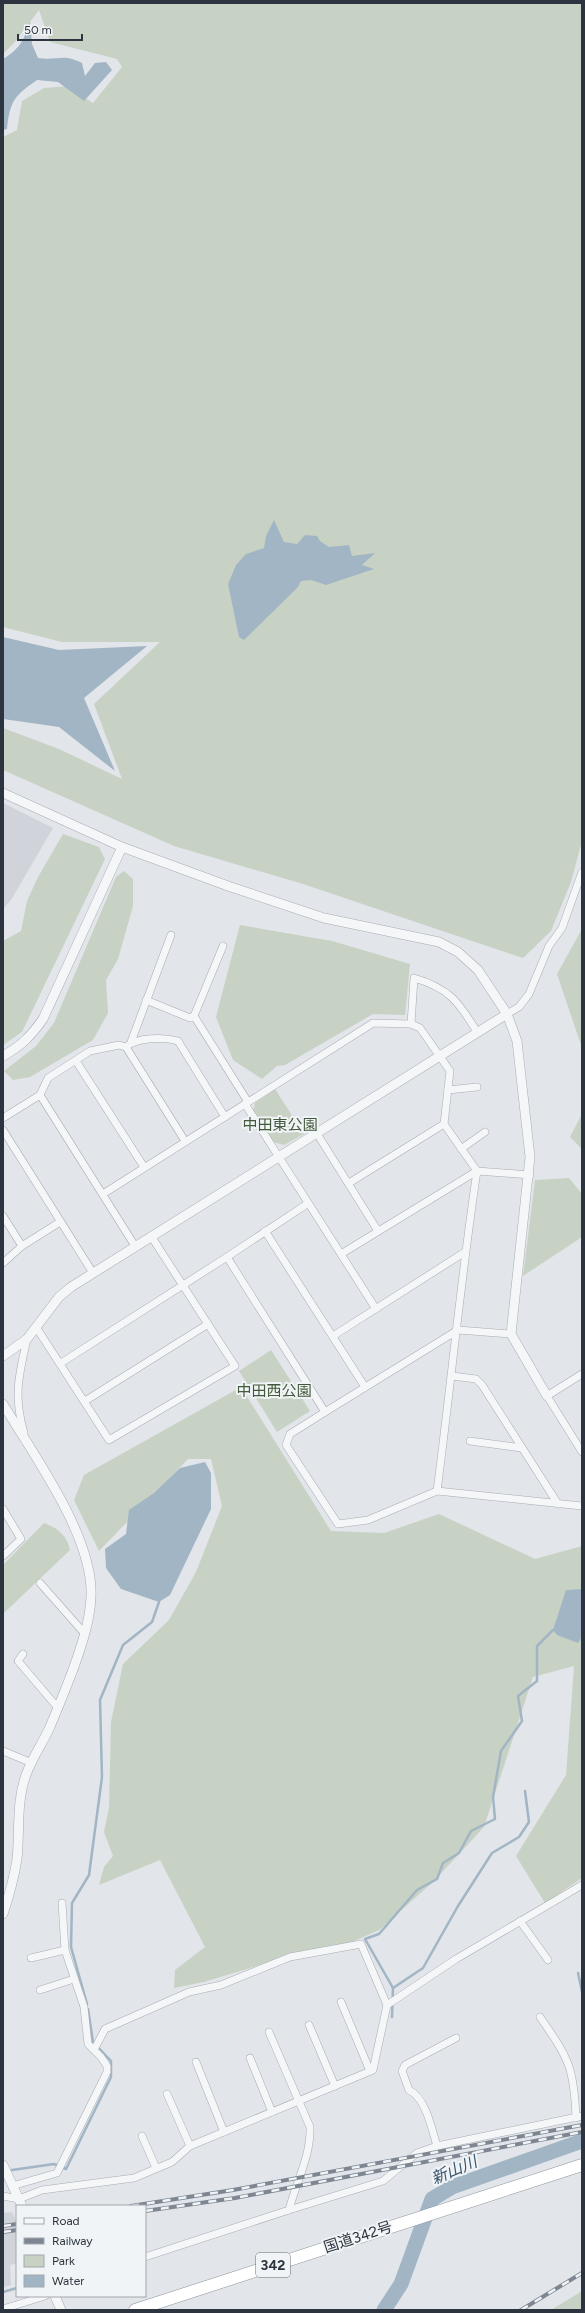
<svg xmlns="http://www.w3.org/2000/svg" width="585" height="2313" viewBox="0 0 585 2313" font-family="Figtree,'Noto Sans JP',sans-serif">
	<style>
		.built { fill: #d0d4da }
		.green { fill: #c8d2c4 }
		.water { fill: #a1b5c5 }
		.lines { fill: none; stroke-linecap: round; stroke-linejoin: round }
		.stream { stroke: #a1b5c5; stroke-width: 2.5 }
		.river { stroke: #a1b5c5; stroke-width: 15 }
		.minor-casing { stroke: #a8acb3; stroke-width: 8 }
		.tertiary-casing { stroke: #a8acb3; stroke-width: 10 }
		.trunk-casing { stroke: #8b949e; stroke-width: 13 }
		.minor { stroke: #f4f6f7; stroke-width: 7 }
		.tertiary { stroke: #f4f6f7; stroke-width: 9 }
		.trunk { stroke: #fff; stroke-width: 12 }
		.rail-casing { stroke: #7d8691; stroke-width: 4 }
		.rail { stroke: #f1f4f6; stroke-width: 2.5; stroke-dasharray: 8; stroke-linecap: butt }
		.labels { text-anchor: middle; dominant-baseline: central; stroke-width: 4; stroke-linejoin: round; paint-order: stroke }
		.shield { fill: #f1f4f6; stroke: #676e76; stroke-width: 1 }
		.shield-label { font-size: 14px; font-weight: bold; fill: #2c343f }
		.park-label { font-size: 15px; fill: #43593b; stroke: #f1f4f6 }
		.street-label { font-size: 15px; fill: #2c343f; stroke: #f1f4f6 }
		.water-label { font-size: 16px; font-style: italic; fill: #3a556e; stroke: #f1f4f6 }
	</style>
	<rect width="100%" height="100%" fill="#e2e5e9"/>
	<g class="built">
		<path d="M3,803L53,828L11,900L3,909Z"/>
		<path d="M12,2212L17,2224V2263L10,2265L11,2285L3,2287V2213Z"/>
	</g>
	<g class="green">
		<path d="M3,3H582V841L571,882L551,931L523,958L303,884L174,846L3,770V728L59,749L122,779L94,704L160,642H62L3,627V137L17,130L22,101L44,88L68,86L93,103L122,67L117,59L50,42L39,10L15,42L3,54Z"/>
		<path d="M63,834L99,847L105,859L22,1032L3,1045V941L21,931L27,901L38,877Z"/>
		<path d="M124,871L133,879V906L118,959L106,980L108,1013L93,1040L30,1077L13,1080L4,1071L36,1046L54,1023L116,877Z"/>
		<path d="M240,925L332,941L410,964L405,1015L373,1014L285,1065L277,1066L262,1079L233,1060L216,1017Z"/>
		<path d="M582,929V1048L557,974Z"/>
		<path d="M275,1089L304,1134L284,1145L273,1142L253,1111L255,1103Z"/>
		<path d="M582,1114V1149L570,1137Z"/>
		<path d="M569,1178L582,1194V1237L523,1276L535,1180Z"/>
		<path d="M271,1350L310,1411L277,1432L239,1371Z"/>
		<path d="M241,1387L331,1531L384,1533L439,1514L535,1559L582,1546V1878L545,1903L516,1856L566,1775L574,1666L533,1677L484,1827L433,1882L379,1930L350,1943L299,1953L204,1982L174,1988L175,1970L205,1947L160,1860L99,1885L104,1867L113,1856L104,1832L109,1808L111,1722L123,1664L169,1620L196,1572L222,1506L211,1459H188L99,1551L74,1500L84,1475Z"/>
		<path d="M44,1523C58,1528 67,1536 70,1550L3,1614V1565Z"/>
		<path d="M582,2291V2310H551Z"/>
	</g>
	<g class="water">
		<path d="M30,21L32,44L38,58C58,61 62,53 82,63L85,76L95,63L106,62L112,70L84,101L58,82L37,80C14,96 10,101 7,129L3,130V59C20,49 24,40 30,21Z"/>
		<path d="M274,520L284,542L297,544L305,535L317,536L320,541L329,547L349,545L352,556L375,553L362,565L374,569L326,585L311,580L301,581L298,587L244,640L239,637L228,584L236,565L246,554L264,548L266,536Z"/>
		<path d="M3,637L59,650L147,646L84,698L115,771L59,727L3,719Z"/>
		<path d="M205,1462L211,1473V1509L170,1595L159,1602L121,1589L106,1568L105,1549L126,1534L129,1510L154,1493L180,1468Z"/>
		<path d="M582,1589V1637L578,1643L557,1635L553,1630L566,1590Z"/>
	</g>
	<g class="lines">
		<g class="stream">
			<path d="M578,1973L582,1992"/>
			<path d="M393,1988L365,1939L379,1934L417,1890L437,1879L443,1863L459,1853L471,1831L495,1819L493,1797L501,1751L522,1721L518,1696L537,1681V1646L553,1630"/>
			<path d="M87,2004L71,1947L72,1903L89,1875L102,1777L100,1700L123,1645L152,1622L159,1602"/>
			<path d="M392,2017L393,1988L423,1968L458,1906L492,1853L519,1837L529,1822L525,1791"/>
			<path d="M12,2170L54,2164L66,2169L111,2077V2061L93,2042L88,2009"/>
			<path d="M3,2292L17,2288"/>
		</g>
		<path class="river" d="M384,2310L401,2284L432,2199L452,2187L582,2141"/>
		<defs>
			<g id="minor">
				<path d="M146,1000L190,1018L194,1016L223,946"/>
				<path d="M507,1014L519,1007L529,994L549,946L562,928L582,872"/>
				<path d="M194,1016L248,1102"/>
				<path d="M411,1024L414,978C449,988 459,1002 477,1032"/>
				<path d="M131,1042L171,935"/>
				<path d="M126,1047L185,1141"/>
				<path d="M76,1061L144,1167"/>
				<path d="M448,1090L477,1087"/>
				<path d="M40,1095L135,1246"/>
				<path d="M245,1104L376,1309"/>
				<path d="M3,1118L40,1095L48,1078L90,1051L119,1045L126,1047C137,1037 164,1037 178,1041L225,1117"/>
				<path d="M3,1130L93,1273"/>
				<path d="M316,1132L378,1231"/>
				<path d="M461,1149L485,1132"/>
				<path d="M349,1183L444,1124"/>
				<path d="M103,1194L373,1023L411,1024L420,1028L450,1071L444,1124L477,1171C461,1277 451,1384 437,1491L582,1506"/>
				<path d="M3,1216L22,1246"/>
				<path d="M265,1231L365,1387"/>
				<path d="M341,1254L477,1171L530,1175"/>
				<path d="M227,1257L307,1204"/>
				<path d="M3,1263L22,1246L60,1222"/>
				<path d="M36,1327L109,1440L235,1366L151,1236"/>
				<path d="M333,1336L465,1252"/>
				<path d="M61,1363L227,1257L325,1412L458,1330L511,1334"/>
				<path d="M582,1374L547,1396L582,1452"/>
				<path d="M452,1376L476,1379L482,1385L558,1504"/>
				<path d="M85,1401L208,1324"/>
				<path d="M325,1412L290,1434L286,1445L338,1524L368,1520L437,1491"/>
				<path d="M24,1433C13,1395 19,1375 27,1339"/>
				<path d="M470,1441L522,1448"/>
				<path d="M3,1509L21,1539L3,1556"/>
				<path d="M40,1583L85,1634"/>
				<path d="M23,1654L18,1661L58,1708"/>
				<path d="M3,1751L32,1763"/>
				<path d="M520,1921L548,1960"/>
				<path d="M31,1958L65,1950"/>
				<path d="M40,1990L74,1979"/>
				<path d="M341,2002L370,2071"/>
				<path d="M540,2017C569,2059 574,2067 576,2118"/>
				<path d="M309,2025L335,2086"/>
				<path d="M94,2050L105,2029L189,1992L221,1985L290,1957L361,1944L387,2005"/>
				<path d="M250,2058L272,2112"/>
				<path d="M196,2062L224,2132"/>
				<path d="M167,2094L190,2146"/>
				<path d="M142,2136L156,2168"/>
				<path d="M437,2146C432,2130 426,2098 409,2090L402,2071L405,2065L456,2038"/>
				<path d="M12,2186L57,2173L107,2072V2066L101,2057L88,2044L84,2007L65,1950L62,1903"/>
				<path d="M3,2196L19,2199L42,2190L134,2178L172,2162L190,2146L373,2070L387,2005L456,1959L582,1885"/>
				<path d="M289,2210L383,2181L417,2153L437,2146L582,2116"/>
				<path d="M145,2257L289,2210C296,2182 311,2156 310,2127L269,2032"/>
				<path d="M3,2309L45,2296"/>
			</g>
			<g id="tertiary">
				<path d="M3,793L122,847L228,886L324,918L439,942L458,952L478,970L507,1014L517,1041L530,1157L511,1334L547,1396"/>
				<path d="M3,1056C21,1046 31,1036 43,1019L122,847"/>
				<path d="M3,1356L27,1339L59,1297L71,1287L507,1014"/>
				<path d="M3,1404C33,1454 94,1537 91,1597C90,1621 82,1644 74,1667C66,1688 58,1708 49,1729C42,1744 32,1758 26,1775C16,1802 20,1831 17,1859C14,1878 9,1896 3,1914"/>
				<path d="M3,2165L22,2206"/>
				<path d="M55,2296L61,2310"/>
			</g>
			<path id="trunk" d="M135,2310L582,2165"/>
		</defs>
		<use href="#minor" class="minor-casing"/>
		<use href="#tertiary" class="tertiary-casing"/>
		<use href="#trunk" class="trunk-casing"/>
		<use href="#minor" class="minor"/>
		<use href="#tertiary" class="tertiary"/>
		<use href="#trunk" class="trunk"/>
		<defs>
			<g id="rail">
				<path d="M131,2206L233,2190L582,2125"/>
				<path d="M145,2211L235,2198L582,2132"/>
				<path d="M3,2226L17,2224"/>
				<path d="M3,2232L17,2230"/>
				<path d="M521,2310L582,2273"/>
			</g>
		</defs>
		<use href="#rail" class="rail-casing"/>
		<use href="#rail" class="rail"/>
	</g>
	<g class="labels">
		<rect class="shield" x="256" y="2253" width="34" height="24" rx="3"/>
		<g class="shield-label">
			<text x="273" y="2265">342</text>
		</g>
		<g class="park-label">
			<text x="280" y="1125">中田東公園</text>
			<text x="274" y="1391">中田西公園</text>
		</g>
		<g class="street-label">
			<text transform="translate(358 2237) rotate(-18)">国道342号</text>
		</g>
		<g class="water-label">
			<text transform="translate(454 2170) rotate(-23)">新山川</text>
		</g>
	</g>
	<rect width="585" height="2313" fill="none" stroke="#2c343f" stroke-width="8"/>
	<rect x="16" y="2205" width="130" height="92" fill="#f1f4f6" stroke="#a2a7ad"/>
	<rect x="24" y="2218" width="20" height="6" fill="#f4f6f7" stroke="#a2a7ad"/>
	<text x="52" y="2225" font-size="12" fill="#2c343f">Road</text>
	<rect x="24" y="2238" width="20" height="6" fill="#7d8691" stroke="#a2a7ad"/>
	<text x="52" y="2245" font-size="12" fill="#2c343f">Railway</text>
	<rect x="24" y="2255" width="20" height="12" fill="#c8d2c4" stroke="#a2a7ad"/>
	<text x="52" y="2265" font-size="12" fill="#2c343f">Park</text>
	<rect x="24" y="2275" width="20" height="12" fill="#a1b5c5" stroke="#a2a7ad"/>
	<text x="52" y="2285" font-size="12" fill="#2c343f">Water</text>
	<path d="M18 34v6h64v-6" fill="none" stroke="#2c343f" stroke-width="2"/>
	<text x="24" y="34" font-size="12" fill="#2c343f" stroke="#f1f4f6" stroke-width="3" paint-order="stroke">50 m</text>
</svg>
